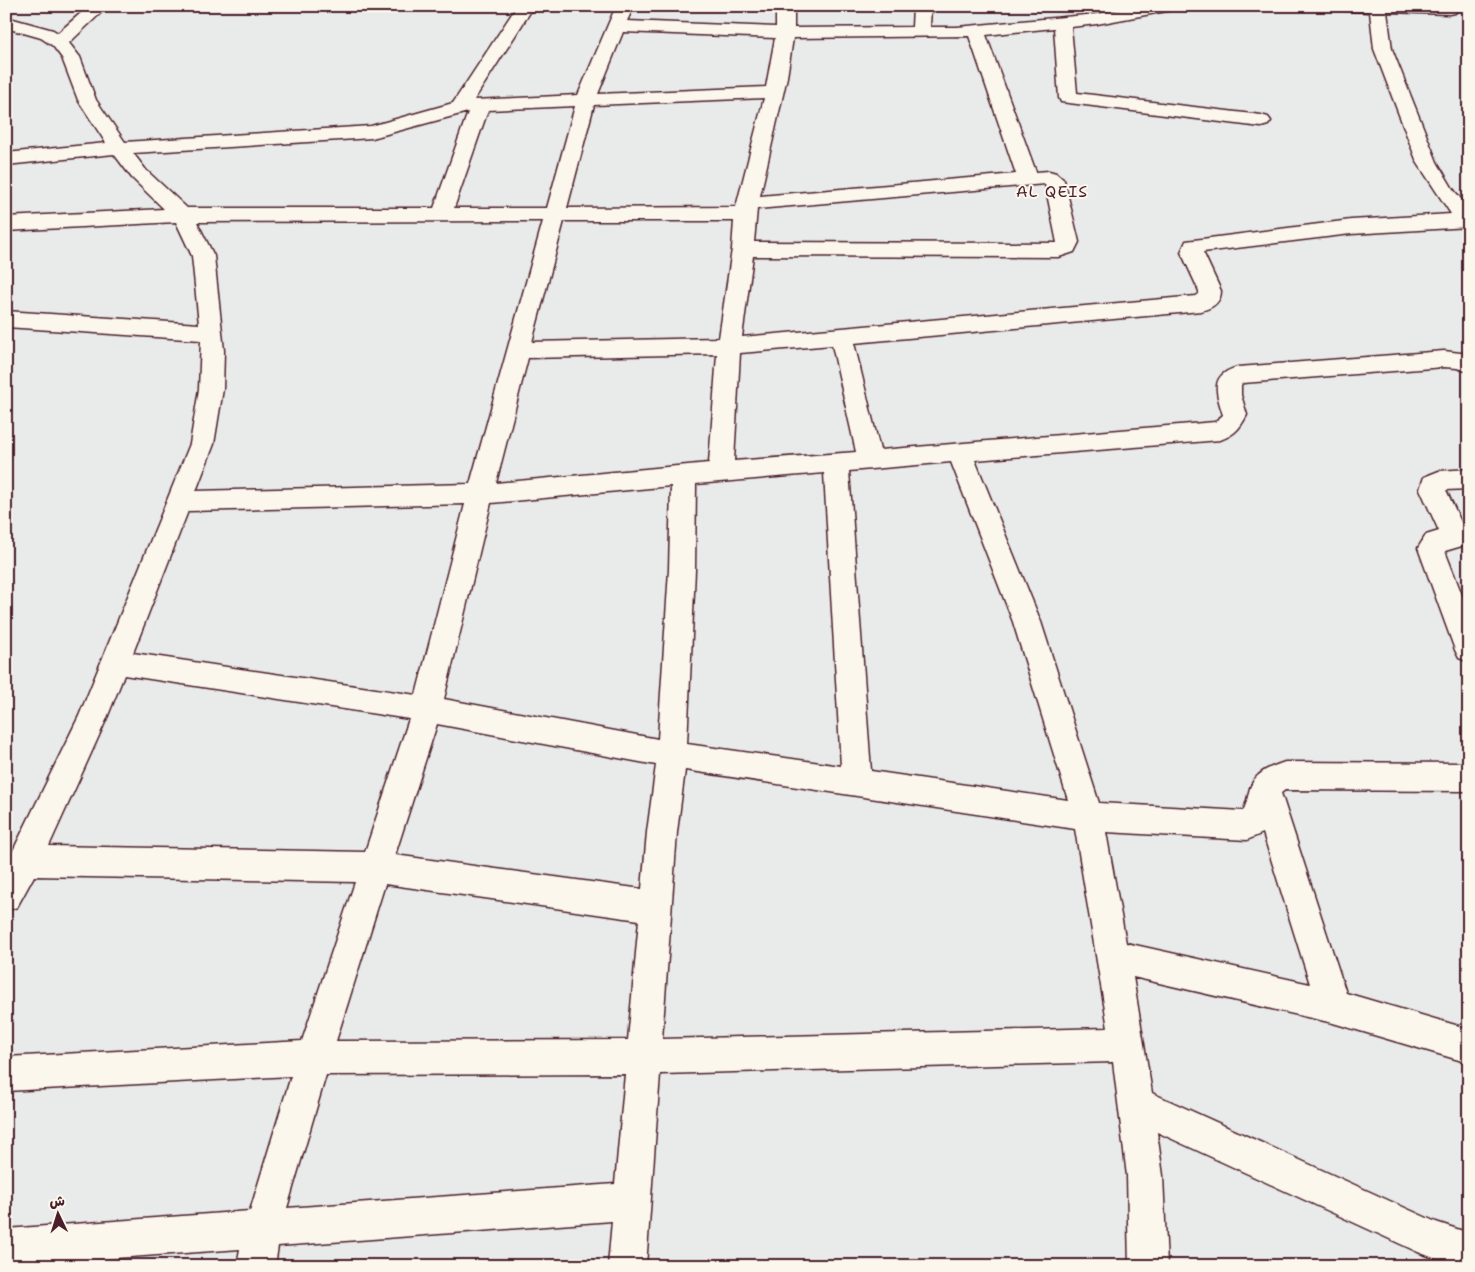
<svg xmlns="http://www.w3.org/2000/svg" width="1475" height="1272" viewBox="0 0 1475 1272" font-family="'Shantell Sans','Playpen Sans Arabic',sans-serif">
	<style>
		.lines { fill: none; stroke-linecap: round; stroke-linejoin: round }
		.street-casing { stroke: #4a1f2b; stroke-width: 3 }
		.street { fill: #fbf7ec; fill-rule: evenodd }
		.labels { text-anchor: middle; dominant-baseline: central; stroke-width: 4; stroke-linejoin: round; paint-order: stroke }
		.far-quarter-label { font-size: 16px; letter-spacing: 1px; fill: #4a1f2b; stroke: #fbf7ec }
	</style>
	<rect width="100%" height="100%" fill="#e9eaea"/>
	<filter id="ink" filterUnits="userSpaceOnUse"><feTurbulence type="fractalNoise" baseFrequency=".02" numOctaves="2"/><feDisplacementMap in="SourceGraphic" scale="10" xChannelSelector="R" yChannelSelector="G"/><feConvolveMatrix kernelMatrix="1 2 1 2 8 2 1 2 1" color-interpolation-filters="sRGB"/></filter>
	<g filter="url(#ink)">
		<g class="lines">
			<defs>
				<g id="street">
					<path d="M89,6H108L69,43L80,57L96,100L125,142L371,126L453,103L517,6H534L474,100L578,95L616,6H634L627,21L776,27V6H794V28L912,27L913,6H931L930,27H957L1097,14L1138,6H1175L1173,10L1167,11L1097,24L1071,27L1077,93L1261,115L1268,117L1271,121L1268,125L1261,127L1061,102L1059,98L1054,28L986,35L1036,172L1049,171L1056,173L1064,180L1079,242L1074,252L1059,257L753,256L742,337L1196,296L1199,294V291L1181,252L1186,241L1351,220L1451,214L1417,162L1374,49L1370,12L1335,10L1333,6H1456L1458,9L1455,13L1449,14L1387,12L1392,49L1437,162L1453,189L1469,209V227L1351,234L1203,252L1221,291C1221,303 1212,308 1201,311L854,343L880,450L1215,422L1223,415C1216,392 1209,375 1238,367L1444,351L1469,354V372L1457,368L1444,367L1243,383L1241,385V395L1247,415C1240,428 1235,435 1220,440L975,460L1041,622L1099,803L1243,811C1247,804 1248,795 1250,788C1256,772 1270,767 1285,762L1469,763V791L1285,790L1281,793L1346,993L1469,1029V1063L1333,1023L1133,977L1152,1093L1436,1222L1469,1233V1266H1455L1418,1252L1157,1132L1163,1176L1167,1266H1129L1127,1176L1113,1062L660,1074L646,1266H608L612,1221L278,1246L275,1266H237L240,1249L6,1266V1229L250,1211L291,1076L6,1091V1057L302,1041L355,882L34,876L17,907L6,911V865L79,716L190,444L199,389L201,340L6,327V311L199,324L192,256L176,222L6,231V217L164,209L132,178L114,154L6,165V153L106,143L78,100L62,58L53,46L41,38L6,28V17L53,30L58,33ZM623,32L775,38L766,87L598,94ZM969,36L1016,174L760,196L787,77L793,38ZM764,98L736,207L567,208L594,105ZM575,106L547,208H454L488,110ZM468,112L434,208H187L146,170L133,153L372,138ZM1045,184L1057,243L754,242L757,209ZM543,221L470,484L196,491L214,444L223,389L224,351L214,256L197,222ZM564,221H734L732,249L719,338L532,342ZM832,345L856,452L734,461L740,353ZM717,354L709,463L496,483L528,358ZM951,462L1013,622L1068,800L871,771L849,471ZM824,473L841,766L687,744L695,570L696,484ZM671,486L669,570L658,739L444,699L491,503ZM465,504L416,695L133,653L188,511ZM124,675L409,719L365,852L49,846L107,718ZM437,724L656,765L647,832L642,889L395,855ZM685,770L1075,829L1108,1028L662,1039L677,832ZM1106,832L1247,840L1263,833L1310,984L1126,943ZM385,884L639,920L628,1040L336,1041ZM625,1074L615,1184L287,1208L326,1075Z"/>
					<path d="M1469,469V489L1446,490L1467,535L1462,546L1445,551L1469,613V662L1459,658L1455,650L1418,548L1426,535L1439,531L1420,489L1424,477L1439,471Z"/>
				</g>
			</defs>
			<use href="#street" class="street-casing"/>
			<use href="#street" class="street"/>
		</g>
	</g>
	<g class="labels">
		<g class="far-quarter-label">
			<text x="1052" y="191">AL QEIS</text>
		</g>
	</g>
	<rect width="1475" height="1272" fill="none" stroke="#fbf7ec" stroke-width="25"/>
	<rect x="12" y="12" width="1450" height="1247" fill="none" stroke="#4a1f2b" stroke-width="2" filter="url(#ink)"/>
	<g transform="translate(58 1214) rotate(356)" stroke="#fbf7ec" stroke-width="4" paint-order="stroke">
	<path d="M0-4L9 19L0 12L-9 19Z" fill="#4a1f2b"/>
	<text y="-8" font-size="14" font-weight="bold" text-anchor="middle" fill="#4a1f2b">ش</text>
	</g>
</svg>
